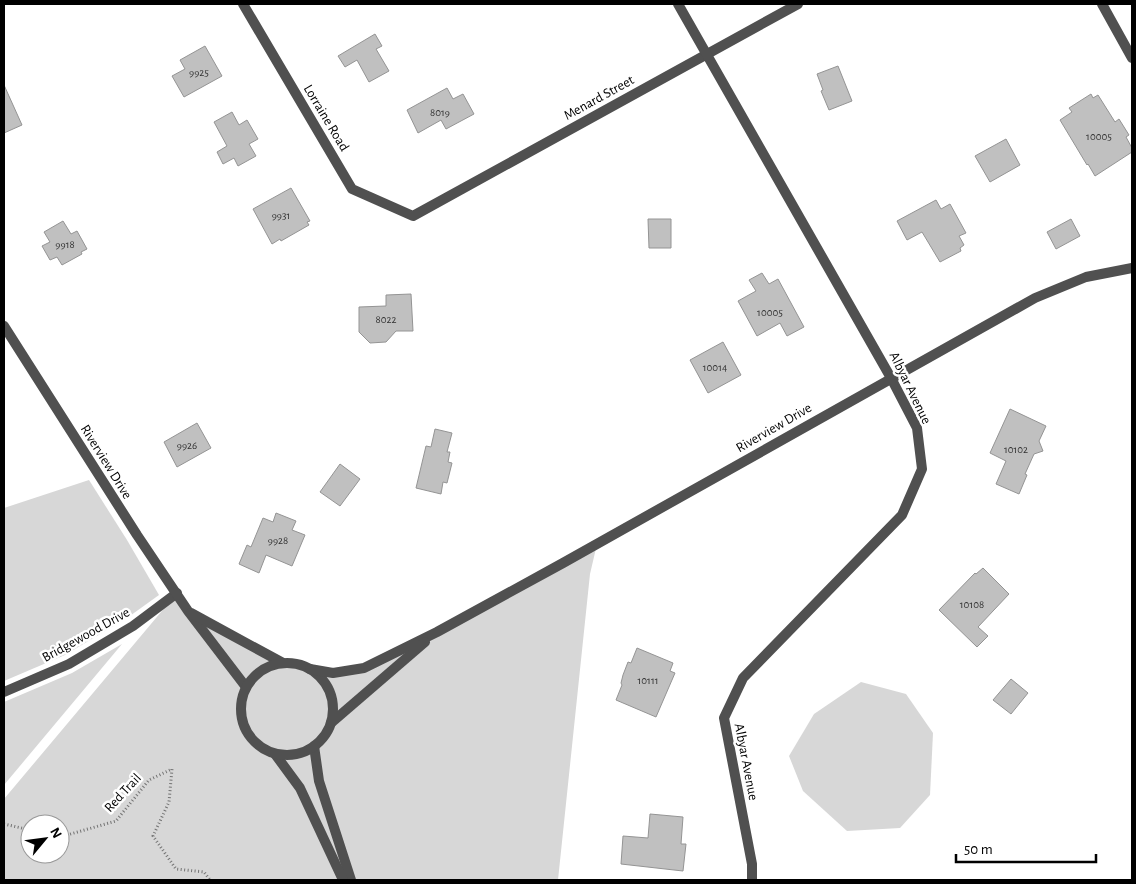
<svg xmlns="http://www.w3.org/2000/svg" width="1136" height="884" viewBox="0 0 1136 884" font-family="'Alegreya Sans',sans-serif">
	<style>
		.green { fill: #d7d7d7; fill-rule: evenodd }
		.building { fill: #c0c0c0; stroke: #949494 }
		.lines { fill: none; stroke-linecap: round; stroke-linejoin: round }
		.path { stroke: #727272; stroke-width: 3; stroke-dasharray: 1 2.5; stroke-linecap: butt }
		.service { stroke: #505050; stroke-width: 10 }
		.minor { stroke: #505050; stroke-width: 10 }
		.tertiary { stroke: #505050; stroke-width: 10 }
		.labels { text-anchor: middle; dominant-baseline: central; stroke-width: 5; stroke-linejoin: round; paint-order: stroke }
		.number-label { font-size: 11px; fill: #303030 }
		.street-label { font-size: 14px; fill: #000; stroke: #fff }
	</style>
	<rect width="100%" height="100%" fill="#fff"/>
	<g class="green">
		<path d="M89,480L127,540L159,595L127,618L65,655L4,681V508Z"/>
		<path d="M597,544L590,574L558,880H4V799L177,593L188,611L283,663L297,664L310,669L364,668ZM30,824H60V854H30Z"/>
		<path d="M122,644L4,785V702L72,673Z"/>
		<path d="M861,682L906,694L933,733L930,795L900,828L847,831L803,791L789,756L814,714Z"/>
	</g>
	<g class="building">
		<path d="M375,34L382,46L376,49L389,71L369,82L357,60L345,67L338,56Z"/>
		<path d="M205,46L222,76L184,97L172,76L185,69L180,60Z"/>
		<path d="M838,66L852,101L829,110L821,91L823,90L817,74Z"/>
		<path d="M4,85L22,125L4,133Z"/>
		<path d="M447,88L453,99L463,94L474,114L446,129L441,120L418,133L407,110Z"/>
		<path d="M1091,94L1093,98L1098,95L1115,122L1119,119L1129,135L1126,137L1132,148V152L1095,176L1088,164L1087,165L1060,120L1072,112L1069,108Z"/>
		<path d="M232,112L239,125L247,120L258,139L249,144L256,156L238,166L234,158L223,164L217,152L227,146L214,122Z"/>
		<path d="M1006,139L1020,165L990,182L975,156Z"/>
		<path d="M291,188L310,221L307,222L309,225L281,241L280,239L272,244L253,209Z"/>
		<path d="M936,200L941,209L950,204L966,233L959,236L964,245L960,248L961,251L940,262L922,232L907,240L897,221Z"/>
		<path d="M648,219H671V248H649Z"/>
		<path d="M1071,219L1080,236L1056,249L1047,232Z"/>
		<path d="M63,221L71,234L77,231L87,249L81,252L82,254L62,265L57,257L50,260L42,246L50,242L44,232Z"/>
		<path d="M762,273L769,284L778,279L804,327L787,336L780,323L757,336L738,301L756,291L749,280Z"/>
		<path d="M411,294L413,331H396L386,342L370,343L359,332V307L386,306V295Z"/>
		<path d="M723,342L741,375L708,393L690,360Z"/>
		<path d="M1010,409L1046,426L1039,441L1043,451L1034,454L1025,474L1027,475L1019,494L996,484L1006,461L990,453Z"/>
		<path d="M197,423L211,448L177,467L164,442Z"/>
		<path d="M435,429L452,433L447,452H450L448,462L452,463L447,483L443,482L441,494L416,488L426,446L431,447Z"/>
		<path d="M340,464L360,479L340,506L320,492Z"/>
		<path d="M276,513L296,521L292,530L305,535L292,566L266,555L259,573L239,564L247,545L251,547L263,518L273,522Z"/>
		<path d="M983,568L1009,594L978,627L988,636L977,647L939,610L975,573L976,574Z"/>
		<path d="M637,648L673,663L670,671L675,673L656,717L616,700L622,685L621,683L623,675L628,662L631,663Z"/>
		<path d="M1011,679L1028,693L1011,714L993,700Z"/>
		<path d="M650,814L683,817L681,844H686L683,871L621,864L623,836L648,838Z"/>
	</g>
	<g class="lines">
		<g class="path">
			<path d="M4,824L30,830"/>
			<path d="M60,837L116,821L149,780L172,769L169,802L153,836L176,869L204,872L210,880"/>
		</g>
		<g class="service">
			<path d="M314,746L319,781L351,880"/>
			<path d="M275,754L300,788L343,880"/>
		</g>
		<g class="minor">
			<path d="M243,4L352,189L413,216L798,4"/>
			<path d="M678,4L891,378L917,428L922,469L902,515L743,678L724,718L752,864V880"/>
			<path d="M1102,4L1132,58"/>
			<path d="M4,692L69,664L133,626L177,593"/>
		</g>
		<g class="tertiary">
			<path d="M4,326L137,535L188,611L246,687"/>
			<path d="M191,613L283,663"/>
			<circle cx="287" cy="709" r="46"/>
			<path d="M310,669L333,673L364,668L437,632L563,563L1035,298L1086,277L1132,268"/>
			<path d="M331,723L425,642"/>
		</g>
	</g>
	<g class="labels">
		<g class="number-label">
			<text x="199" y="72">9925</text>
			<text x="440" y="112">8019</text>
			<text x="1099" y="136">10005</text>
			<text x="281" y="215">9931</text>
			<text x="65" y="244">9918</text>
			<text x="770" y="312">10005</text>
			<text x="386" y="319">8022</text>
			<text x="715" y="367">10014</text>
			<text x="187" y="445">9926</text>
			<text x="1016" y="449">10102</text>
			<text x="278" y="540">9928</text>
			<text x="972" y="604">10108</text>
			<text x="648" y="680">10111</text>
		</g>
		<g class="street-label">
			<text transform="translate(599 98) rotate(-29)">Menard Street</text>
			<text transform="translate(326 118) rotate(59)">Lorraine Road</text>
			<text transform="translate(910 388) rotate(64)">Albyar Avenue</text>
			<text transform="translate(774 428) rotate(-30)">Riverview Drive</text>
			<text transform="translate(106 462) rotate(58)">Riverview Drive</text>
			<text transform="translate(86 635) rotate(-29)">Bridgewood Drive</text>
			<text transform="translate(746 762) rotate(79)">Albyar Avenue</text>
			<text transform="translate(123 793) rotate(-47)">Red Trail</text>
		</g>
	</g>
	<rect width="1136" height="884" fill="none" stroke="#000000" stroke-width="10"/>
	<g transform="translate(45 839) rotate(61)"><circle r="24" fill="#ffffff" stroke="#999999"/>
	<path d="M0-4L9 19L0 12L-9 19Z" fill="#000000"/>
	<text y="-8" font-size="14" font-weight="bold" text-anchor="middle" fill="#000000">N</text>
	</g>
	<path d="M956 854v8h140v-8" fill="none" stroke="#000000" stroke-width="2.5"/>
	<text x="964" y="854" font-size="15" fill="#000000" stroke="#ffffff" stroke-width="4" paint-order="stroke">50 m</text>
</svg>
